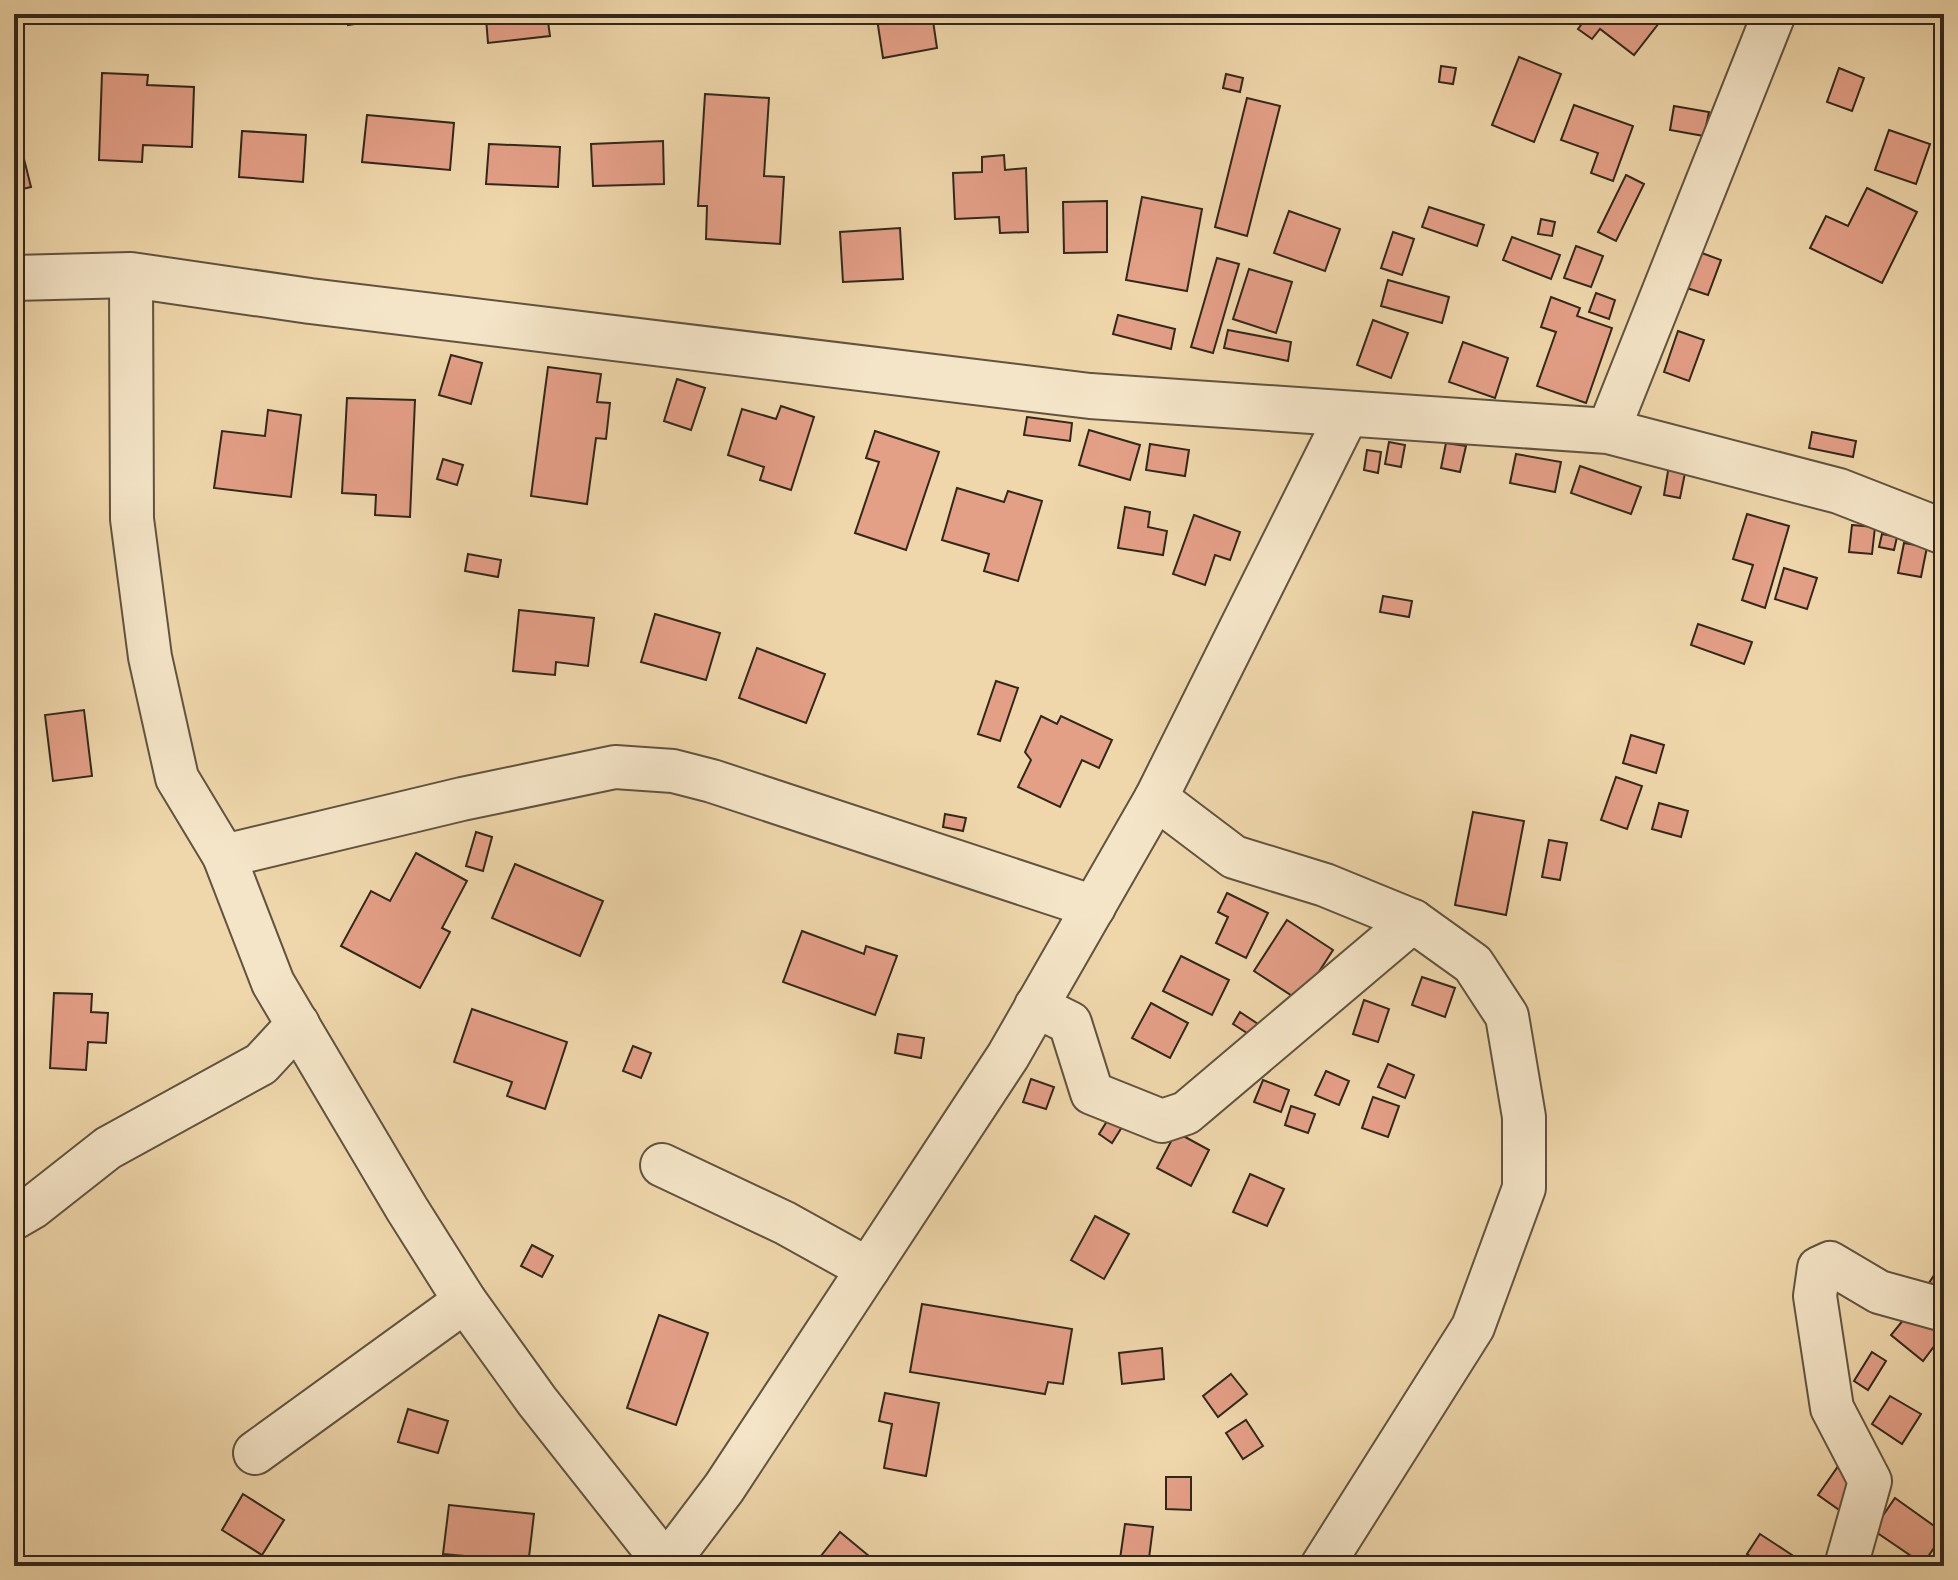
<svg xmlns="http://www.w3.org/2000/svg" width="1958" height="1580" viewBox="0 0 1958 1580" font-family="Alegreya,serif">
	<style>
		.building { fill: #e49f87; stroke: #32271b; stroke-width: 2 }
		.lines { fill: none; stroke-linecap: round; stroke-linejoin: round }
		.minor-casing { stroke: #61533f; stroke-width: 46 }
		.tertiary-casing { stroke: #61533f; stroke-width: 48 }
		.minor { stroke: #f5e5c8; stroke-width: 42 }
		.tertiary { stroke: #f5e5c8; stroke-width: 44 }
	</style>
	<rect width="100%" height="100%" fill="#efd7ab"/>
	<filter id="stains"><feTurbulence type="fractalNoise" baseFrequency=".0025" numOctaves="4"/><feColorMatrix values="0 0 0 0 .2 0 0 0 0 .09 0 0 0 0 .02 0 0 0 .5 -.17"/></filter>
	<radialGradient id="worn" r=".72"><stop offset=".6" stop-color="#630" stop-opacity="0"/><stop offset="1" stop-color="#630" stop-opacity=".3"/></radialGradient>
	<g class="building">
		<path d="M347,14H384L385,19L348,25Z"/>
		<path d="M516,14H547L550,36L488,43L486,18Z"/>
		<path d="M905,14H932L937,48L883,58L877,19Z"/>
		<path d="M1589,14H1666L1634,55L1600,29L1592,39L1578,29Z"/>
		<path d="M1519,57L1561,74L1534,142L1492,125Z"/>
		<path d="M1441,66L1456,68L1453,84L1439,82Z"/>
		<path d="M1839,68L1864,78L1852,111L1827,102Z"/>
		<path d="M102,73L148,75L147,85L194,87L192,147L143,145L142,162L99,160Z"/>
		<path d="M1226,74L1243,78L1240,92L1223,88Z"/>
		<path d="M705,94L769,98L764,176L784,177L780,244L706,239L707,206H698Z"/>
		<path d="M1247,98L1280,106L1247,236L1215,227Z"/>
		<path d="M1574,105L1633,126L1613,181L1591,173L1598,153L1561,140Z"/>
		<path d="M1674,106L1709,112L1704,136L1670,130Z"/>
		<path d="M367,115L454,123L450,170L362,162Z"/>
		<path d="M1889,130L1930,144L1916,184L1875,170Z"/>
		<path d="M242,131L306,135L303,182L239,177Z"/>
		<path d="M19,139L31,187L14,191V140Z"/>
		<path d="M663,141L664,184L593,186L591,144Z"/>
		<path d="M489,144L560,147L558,187L486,184Z"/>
		<path d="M1004,155L1005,170L1026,168L1028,232L1000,233L999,217L955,219L953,173L982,172V157Z"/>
		<path d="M1626,175L1644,184L1616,241L1598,232Z"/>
		<path d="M1867,188L1917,212L1882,283L1810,248L1826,216L1848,226Z"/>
		<path d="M1142,197L1202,209L1187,291L1126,280Z"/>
		<path d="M1107,201V252L1064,253L1063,202Z"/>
		<path d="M1429,207L1484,225L1477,246L1422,227Z"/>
		<path d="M1289,211L1340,229L1325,271L1274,253Z"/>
		<path d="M1541,219L1555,222L1552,236L1538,234Z"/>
		<path d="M900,228L903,279L843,282L840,232Z"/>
		<path d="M1393,232L1414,239L1402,275L1381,268Z"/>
		<path d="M1512,237L1560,255L1551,279L1503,260Z"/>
		<path d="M1576,246L1603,256L1591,287L1564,278Z"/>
		<path d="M1699,252L1721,260L1708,295L1687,288Z"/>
		<path d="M1217,258L1239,264L1213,353L1191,347Z"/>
		<path d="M1249,269L1292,282L1276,333L1233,319Z"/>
		<path d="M1388,280L1449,297L1442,323L1381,306Z"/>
		<path d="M1596,293L1615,300L1609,319L1589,312Z"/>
		<path d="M1551,297L1580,308L1577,316L1612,328L1586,403L1537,386L1556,332L1541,327Z"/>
		<path d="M1118,315L1175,329L1171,349L1113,334Z"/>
		<path d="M1373,320L1408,333L1391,378L1357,365Z"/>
		<path d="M1228,330L1291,342L1288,361L1224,348Z"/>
		<path d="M1678,331L1704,340L1689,381L1664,372Z"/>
		<path d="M1463,342L1508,358L1495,398L1449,382Z"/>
		<path d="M451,355L482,363L471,404L439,395Z"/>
		<path d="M548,367L601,374L597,402L610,403L606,439L596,438L587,504L531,496Z"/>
		<path d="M677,379L705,388L691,430L664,421Z"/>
		<path d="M347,398L415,400L410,517L375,515L376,495L342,493Z"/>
		<path d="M781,406L814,417L791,490L760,480L764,467L728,455L742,409L776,419Z"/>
		<path d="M268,410L301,415L291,497L214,488L222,431L265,436Z"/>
		<path d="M1027,417L1072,423L1070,441L1024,435Z"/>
		<path d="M1089,430L1140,445L1130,480L1079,465Z"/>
		<path d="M875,431L939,452L906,550L855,533L879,462L866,458Z"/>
		<path d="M1812,432L1856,441L1853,457L1809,448Z"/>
		<path d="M1389,442L1405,445L1401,467L1385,464Z"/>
		<path d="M1446,443L1466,446L1460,472L1441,468Z"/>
		<path d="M1150,444L1189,450L1185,476L1146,470Z"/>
		<path d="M1367,450L1381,452L1378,473L1364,470Z"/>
		<path d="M1516,454L1561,462L1555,492L1510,483Z"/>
		<path d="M443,459L463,465L457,485L437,479Z"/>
		<path d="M1669,465L1686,468L1680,498L1664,495Z"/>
		<path d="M1580,466L1641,487L1631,514L1571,493Z"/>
		<path d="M957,488L1004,502L1008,491L1042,501L1018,581L984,571L989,554L942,540Z"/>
		<path d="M1125,507L1150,512L1148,527L1167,531L1163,555L1118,548Z"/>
		<path d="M1747,514L1789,526L1765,608L1742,600L1753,565L1733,559Z"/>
		<path d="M1194,515L1240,532L1230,560L1215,555L1205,585L1173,574Z"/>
		<path d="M1852,525L1875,527L1872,554L1849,552Z"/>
		<path d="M1882,534L1897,537L1894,550L1879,547Z"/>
		<path d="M1904,543L1927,547L1921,577L1898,573Z"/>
		<path d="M468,554L501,560L498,577L465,571Z"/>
		<path d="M1784,568L1817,578L1807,609L1775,599Z"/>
		<path d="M1383,596L1412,601L1409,617L1380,612Z"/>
		<path d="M519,610L594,618L588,666L556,662L555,675L513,671Z"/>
		<path d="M655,614L720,633L706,680L641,662Z"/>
		<path d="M1698,624L1752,642L1744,664L1691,645Z"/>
		<path d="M757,648L825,674L806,723L739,698Z"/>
		<path d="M996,681L1018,688L1000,741L978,734Z"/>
		<path d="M84,710L92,776L53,781L45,715Z"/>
		<path d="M1041,716L1057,724L1061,716L1112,740L1099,768L1082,760L1060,807L1018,787L1031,760L1025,752Z"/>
		<path d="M1631,735L1664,745L1656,773L1623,763Z"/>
		<path d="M1616,777L1642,786L1627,829L1601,820Z"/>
		<path d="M1659,803L1688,811L1681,837L1652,829Z"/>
		<path d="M1473,812L1524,821L1506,915L1455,905Z"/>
		<path d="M945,814L966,818L963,831L943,827Z"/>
		<path d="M476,832L492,837L483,871L466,866Z"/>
		<path d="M1549,840L1567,843L1560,880L1542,877Z"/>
		<path d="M416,853L467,881L442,928L450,932L420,988L341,946L371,891L390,901Z"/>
		<path d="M515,864L603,901L580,956L492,918Z"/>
		<path d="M1227,893L1268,913L1246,958L1216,943L1228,917L1218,912Z"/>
		<path d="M1287,920L1333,950L1300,1001L1254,971Z"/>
		<path d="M802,931L864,954L866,946L897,956L875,1015L783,982Z"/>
		<path d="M1181,956L1229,980L1212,1015L1163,991Z"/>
		<path d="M1422,977L1455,988L1445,1017L1412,1005Z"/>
		<path d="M54,993L92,994L91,1012L108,1013L106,1043L88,1042L86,1070L50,1068Z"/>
		<path d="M1364,1000L1389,1009L1378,1042L1353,1034Z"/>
		<path d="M1151,1003L1188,1023L1170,1058L1132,1038Z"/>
		<path d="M472,1009L567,1042L545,1109L507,1096L512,1082L454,1062Z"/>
		<path d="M1240,1012L1258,1024L1250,1035L1233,1024Z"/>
		<path d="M898,1034L924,1038L921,1058L895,1053Z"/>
		<path d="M633,1046L651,1053L641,1078L623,1071Z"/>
		<path d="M1388,1064L1414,1075L1405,1098L1378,1087Z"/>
		<path d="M1326,1071L1349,1081L1339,1105L1315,1095Z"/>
		<path d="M1031,1079L1054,1087L1046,1109L1023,1102Z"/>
		<path d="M1263,1080L1289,1090L1281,1112L1254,1102Z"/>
		<path d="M1373,1097L1399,1106L1388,1137L1362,1128Z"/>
		<path d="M1291,1106L1315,1114L1308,1133L1285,1125Z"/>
		<path d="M1114,1110L1127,1119L1112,1143L1099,1134Z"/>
		<path d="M1176,1132L1209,1150L1191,1186L1157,1168Z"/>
		<path d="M1250,1174L1284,1189L1267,1226L1233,1212Z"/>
		<path d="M1095,1216L1129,1234L1104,1279L1071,1260Z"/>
		<path d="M532,1245L553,1256L542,1277L521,1266Z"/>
		<path d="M1944,1260V1296L1927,1286Z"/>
		<path d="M922,1304L1072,1329L1063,1384L1048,1382L1045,1394L910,1372Z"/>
		<path d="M1913,1308L1944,1333L1923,1361L1891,1335Z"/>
		<path d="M659,1315L708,1333L676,1425L627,1408Z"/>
		<path d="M1162,1348L1164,1379L1122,1384L1119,1353Z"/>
		<path d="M1872,1352L1886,1361L1868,1390L1854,1381Z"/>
		<path d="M1231,1374L1247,1394L1218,1417L1203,1396Z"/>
		<path d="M885,1393L939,1403L926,1476L884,1468L892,1424L879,1421Z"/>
		<path d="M1890,1396L1921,1414L1902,1444L1872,1424Z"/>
		<path d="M408,1409L448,1421L438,1453L398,1442Z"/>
		<path d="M1246,1420L1263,1446L1243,1459L1226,1433Z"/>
		<path d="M1839,1465L1867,1484L1845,1514L1818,1495Z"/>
		<path d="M1166,1477H1191V1510L1166,1509Z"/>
		<path d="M243,1494L284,1520L262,1555L222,1530Z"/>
		<path d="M1895,1498L1944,1533L1923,1564L1873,1530Z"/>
		<path d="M449,1505L534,1514L529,1557L514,1556L513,1566H485L486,1558L443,1554Z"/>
		<path d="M1125,1524L1153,1527L1148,1566H1119Z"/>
		<path d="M840,1532L881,1566H813Z"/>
		<path d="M1760,1534L1792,1555L1785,1566H1765L1747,1554Z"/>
	</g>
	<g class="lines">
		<defs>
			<g id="minor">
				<path d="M131,275L132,519L150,657L177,778L224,856L273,983L407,1209L465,1301L537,1401L665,1563"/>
				<path d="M1608,431L1774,14"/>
				<path d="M1156,798L1234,857L1325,885L1413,921L1473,964L1507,1016L1524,1117V1188L1473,1327L1322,1566"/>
				<path d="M224,856L462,799L615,767L673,771L712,781L1094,907"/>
				<path d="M1036,1006L1070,1023L1092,1093L1162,1121L1186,1113L1413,921"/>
				<path d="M662,1165L785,1223L868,1269"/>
				<path d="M14,1218L33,1207L108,1148L261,1064L298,1024"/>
				<path d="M255,1453L465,1301"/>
				<path d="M665,1566L724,1488L1008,1056L1156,798L1347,415"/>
				<path d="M1846,1566L1870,1481L1832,1408L1815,1296L1819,1268L1830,1263L1879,1292L1944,1310"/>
			</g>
			<path id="tertiary" d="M14,278L131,275L310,301L1090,396L1608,431L1839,491L1944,532"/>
		</defs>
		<use href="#minor" class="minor-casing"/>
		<use href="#tertiary" class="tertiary-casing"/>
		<use href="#minor" class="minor"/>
		<use href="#tertiary" class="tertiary"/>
	</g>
	<rect width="1958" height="1580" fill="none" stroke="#efd7ab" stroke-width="48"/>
	<rect x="16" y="16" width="1926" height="1548" fill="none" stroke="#32271b" stroke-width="4"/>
	<rect x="24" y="24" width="1910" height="1532" fill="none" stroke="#32271b" stroke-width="2"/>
	<rect width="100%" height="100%" filter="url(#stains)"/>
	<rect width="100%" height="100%" fill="url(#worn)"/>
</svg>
